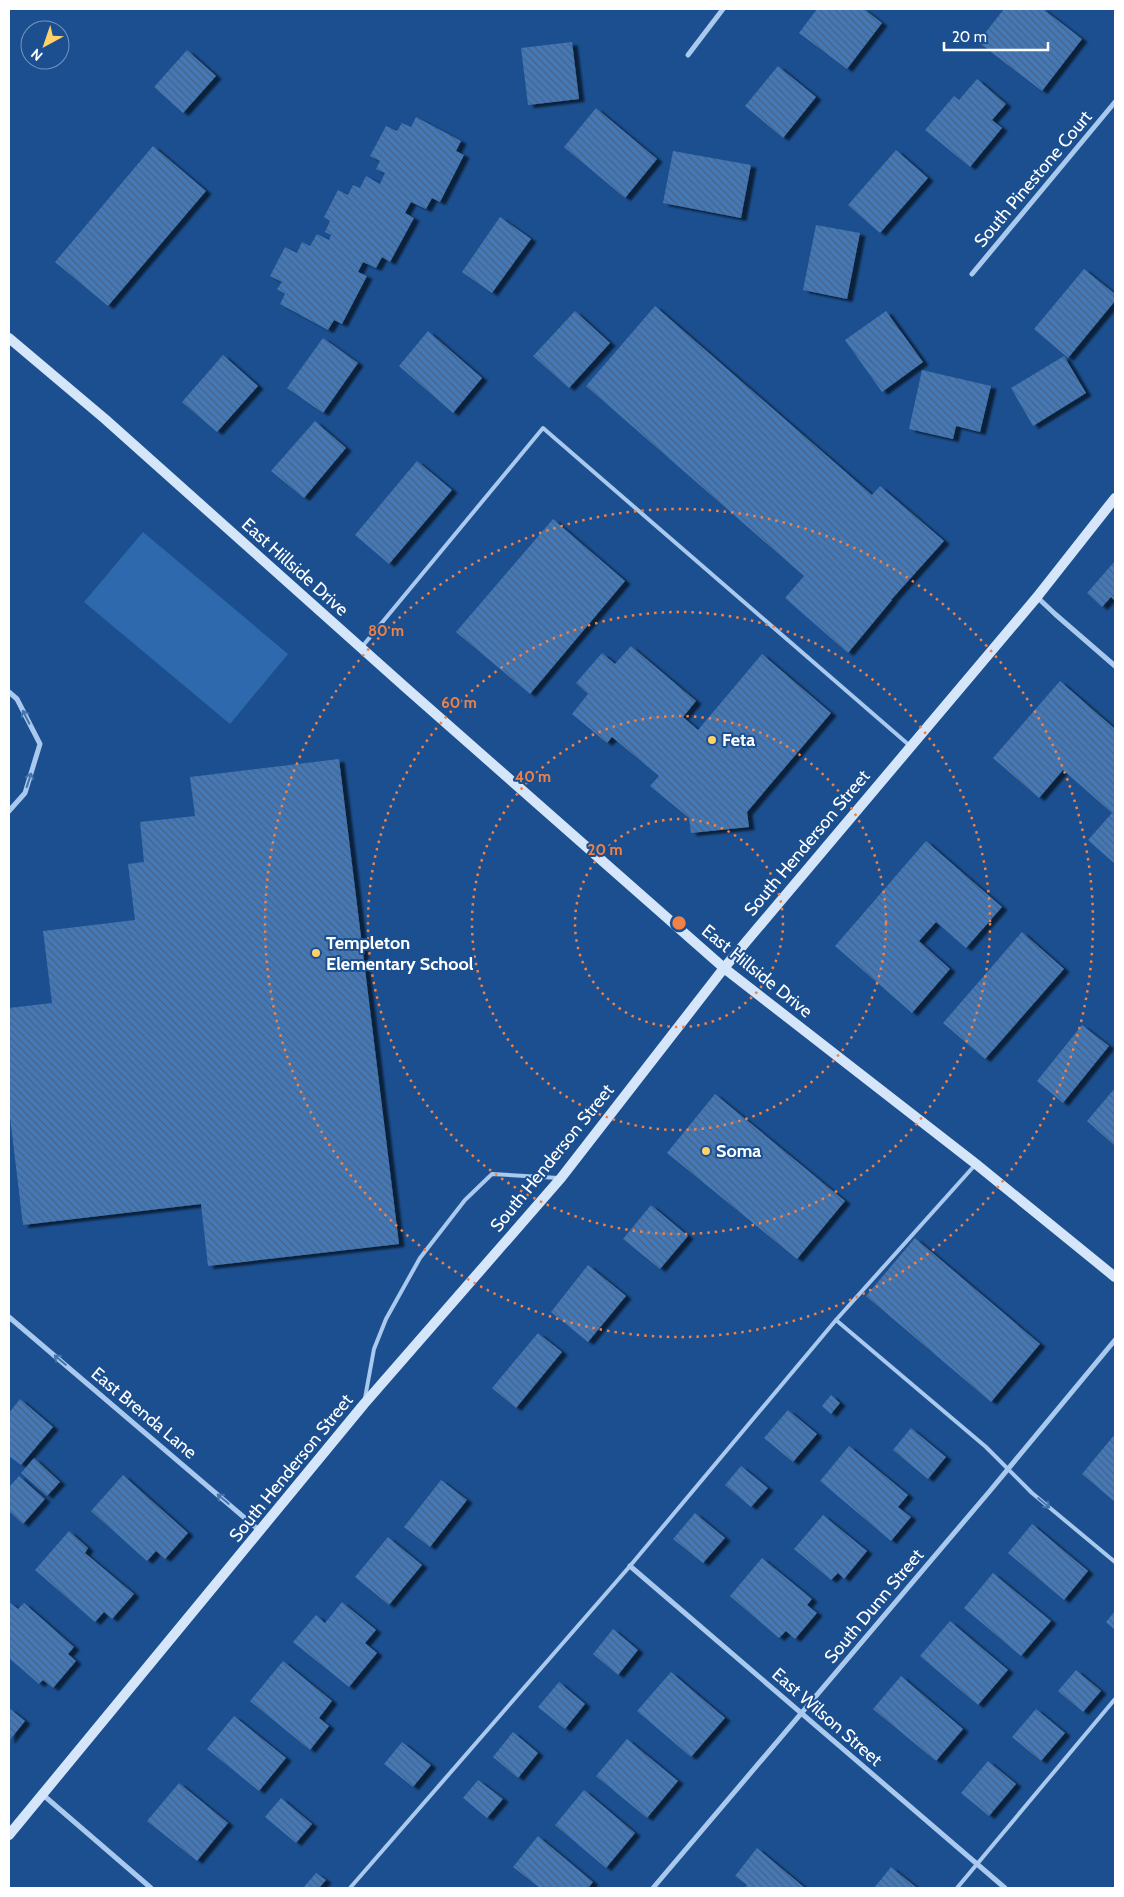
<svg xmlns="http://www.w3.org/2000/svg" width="1124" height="1897" viewBox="0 0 1124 1897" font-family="Cabin,sans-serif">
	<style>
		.green { fill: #2e69ad }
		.building { fill: url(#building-back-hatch); filter: url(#shadow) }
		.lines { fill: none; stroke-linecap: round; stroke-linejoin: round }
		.lane { stroke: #a9c9ee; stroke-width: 4 }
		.street { stroke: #a9c9ee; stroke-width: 5 }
		.secondary { stroke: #d6e6fa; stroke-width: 10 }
		.oneway { stroke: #4674ac }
		.ring { fill: none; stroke: #ee8249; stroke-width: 2.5; stroke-dasharray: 2.5 5 }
		.poi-dot { fill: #ffd166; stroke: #1b4f8f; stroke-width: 2 }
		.labels { text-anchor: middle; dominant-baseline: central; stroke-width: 4; stroke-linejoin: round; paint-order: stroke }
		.street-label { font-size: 18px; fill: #fff; stroke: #1b4f8f }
		.poi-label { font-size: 18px; font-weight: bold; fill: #fff; stroke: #1b4f8f; text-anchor: start }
		.centre { fill: #ee8249; stroke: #1b4f8f; stroke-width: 2.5 }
		.ring-label { font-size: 15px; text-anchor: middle; font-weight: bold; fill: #ee8249; stroke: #1b4f8f; stroke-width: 4; stroke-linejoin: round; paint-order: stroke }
	</style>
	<defs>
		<pattern id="building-back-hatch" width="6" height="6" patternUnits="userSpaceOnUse" patternTransform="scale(1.25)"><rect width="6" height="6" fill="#4478b7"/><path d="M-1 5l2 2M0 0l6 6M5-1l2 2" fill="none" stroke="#486282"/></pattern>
		<filter id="shadow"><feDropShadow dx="5.5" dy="3" stdDeviation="1" flood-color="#0009"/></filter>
	</defs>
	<rect width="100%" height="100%" fill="#1b4f8f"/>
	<path class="green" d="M143,532L288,654L230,724L84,602Z"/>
	<g class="building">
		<path d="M817,9H864L882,23L847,69L799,33Z"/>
		<path d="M1004,9H1043L1082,39L1042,91L978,42Z"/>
		<path d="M572,42L579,99L528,105L521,48Z"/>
		<path d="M187,50L216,76L183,113L154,87Z"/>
		<path d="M778,66L816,97L783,138L745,106Z"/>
		<path d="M977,79L1006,104L992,120L1002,128L970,167L925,130L954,96L959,100Z"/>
		<path d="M596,108L657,159L625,198L564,147Z"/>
		<path d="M416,117L461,141L456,151L464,155L440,202L432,198L426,209L411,202L405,213L414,218L390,262L382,257L376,268L363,262L358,272L367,276L342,324L334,320L328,330L280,304L285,294L277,289L282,282L270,276L285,247L297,253L302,242L310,246L317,234L329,240L331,235L325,232L330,221L324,217L338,190L348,195L353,185L360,188L366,176L380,184L385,173L376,169L380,161L370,156L386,126L397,131L402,123L411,127Z"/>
		<path d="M153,146L206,191L108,306L55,262Z"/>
		<path d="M896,150L928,178L880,233L848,205Z"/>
		<path d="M673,151L751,165L741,218L663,203Z"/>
		<path d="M500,217L531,239L492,293L462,272Z"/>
		<path d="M816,225L860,233L847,299L803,290Z"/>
		<path d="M1084,269L1115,294V301L1068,358L1034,329Z"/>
		<path d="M655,306L872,495L880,486L944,541L891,600H892L848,653L785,598L804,576L586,386Z"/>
		<path d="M575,311L610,343L569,388L533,356Z"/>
		<path d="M886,311L923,362L882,392L845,340Z"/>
		<path d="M428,331L482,378L453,413L399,366Z"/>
		<path d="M323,338L358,363L323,413L287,388Z"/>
		<path d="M223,355L258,386L217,432L182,402Z"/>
		<path d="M1064,356L1086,393L1033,426L1011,388Z"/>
		<path d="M922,370L991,386L980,432L956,426L953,439L909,429Z"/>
		<path d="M315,421L346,448L304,498L271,471Z"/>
		<path d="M417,461L452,490L389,564L355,535Z"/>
		<path d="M553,519L625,581L530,694L456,632Z"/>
		<path d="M1115,561V601L1111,597L1102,607L1087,593Z"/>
		<path d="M631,646L696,701L683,717L698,730L762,654L831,713L747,812L749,827L691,833L689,818L650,786L659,776L612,737L607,743L572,714L588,694L576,683L602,653L615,664Z"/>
		<path d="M1060,681L1115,729V864L1088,840L1112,813L1063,770L1039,798L993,758Z"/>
		<path d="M339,759L399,1244L208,1266L201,1204L23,1225L9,1109V1008L52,1003L43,931L135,920L128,864L144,862L140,822L195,816L190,777Z"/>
		<path d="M926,841L1002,907L966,948L936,922L919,941L950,969L912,1013L835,946Z"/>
		<path d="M1022,932L1064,969L985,1059L943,1023Z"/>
		<path d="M1082,1025L1109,1046L1063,1103L1037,1081Z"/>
		<path d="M1115,1088V1146L1087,1121Z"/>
		<path d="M715,1094L845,1201L797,1259L667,1153Z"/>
		<path d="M651,1205L688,1236L660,1269L623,1239Z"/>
		<path d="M915,1238L1040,1344L991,1402L866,1296Z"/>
		<path d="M588,1265L626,1296L588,1342L551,1312Z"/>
		<path d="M538,1333L562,1352L516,1408L492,1388Z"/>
		<path d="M831,1395L840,1403L831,1414L822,1406Z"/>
		<path d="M20,1399L53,1427L21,1465L9,1456V1413Z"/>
		<path d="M788,1410L817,1434L793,1462L764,1438Z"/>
		<path d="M911,1428L946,1457L928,1479L893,1450Z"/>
		<path d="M1115,1434V1502L1082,1474Z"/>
		<path d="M849,1446L908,1495L898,1507L911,1517L891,1541L820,1481Z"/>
		<path d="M34,1458L60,1482L47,1496L21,1473Z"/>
		<path d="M741,1466L768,1488L751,1507L725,1485Z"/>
		<path d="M123,1475L188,1533L165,1559L156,1551L147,1561L91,1511Z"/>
		<path d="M19,1476L45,1499L23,1524L9,1511V1487Z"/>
		<path d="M441,1480L467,1500L430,1547L404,1527Z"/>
		<path d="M695,1513L725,1538L703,1563L673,1539Z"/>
		<path d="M823,1515L867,1551L844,1579L838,1573L831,1580L794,1549Z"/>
		<path d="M1032,1524L1088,1571L1064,1600L1008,1553Z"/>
		<path d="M69,1531L88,1548L85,1553L134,1594L112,1619L104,1612L95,1622L35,1570Z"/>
		<path d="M388,1537L422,1565L389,1605L355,1577Z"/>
		<path d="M762,1558L812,1599L807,1605L817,1613L795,1639L786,1631L779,1638L730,1596Z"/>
		<path d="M993,1573L1051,1621L1021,1656L964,1608Z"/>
		<path d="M9,1602L18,1609L24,1603L74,1647L68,1654L76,1661L53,1688L43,1680L39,1684L9,1658Z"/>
		<path d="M342,1602L376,1630L365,1643L377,1653L349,1687L293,1642L316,1615L325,1623Z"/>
		<path d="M1115,1611V1630L1106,1622Z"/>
		<path d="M950,1621L1008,1670L978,1705L920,1656Z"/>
		<path d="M613,1629L638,1650L618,1675L593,1654Z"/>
		<path d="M283,1661L332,1701L319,1718L329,1726L310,1750L250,1701Z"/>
		<path d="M1076,1670L1101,1691L1083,1712L1058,1691Z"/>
		<path d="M671,1672L725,1718L691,1757L637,1711Z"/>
		<path d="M901,1676L963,1729L936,1761L873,1709Z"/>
		<path d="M559,1682L585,1704L565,1729L538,1707Z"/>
		<path d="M9,1708L25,1721L9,1741Z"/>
		<path d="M1036,1709L1065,1733L1041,1761L1012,1737Z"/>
		<path d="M234,1716L286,1758L259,1791L207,1749Z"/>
		<path d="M513,1732L538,1753L518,1778L493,1757Z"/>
		<path d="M627,1739L678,1781L647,1818L596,1776Z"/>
		<path d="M402,1742L431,1765L413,1787L384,1764Z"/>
		<path d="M988,1761L1016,1784L989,1816L961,1793Z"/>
		<path d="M478,1780L503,1799L487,1818L463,1798Z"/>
		<path d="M179,1783L228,1823L197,1861L147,1821Z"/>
		<path d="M584,1790L635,1833L606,1868L555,1825Z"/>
		<path d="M281,1798L312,1824L296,1843L265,1817Z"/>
		<path d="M538,1836L593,1882L588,1888H540L513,1867Z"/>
		<path d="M757,1848L805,1888H744L747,1885L735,1876Z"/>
		<path d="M891,1867L917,1888H874Z"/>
		<path d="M316,1873L326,1880L319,1888H303Z"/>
	</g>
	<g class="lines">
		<g class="lane">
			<path d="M361,648L543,428L909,745"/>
			<path d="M836,1320L986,1447L1032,1493L1115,1562"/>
			<path d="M365,1398L374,1349L386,1319L420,1258L465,1200L492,1174L559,1178"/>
			<path d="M350,1888L630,1566L836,1320L975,1165"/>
			<path d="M957,1888L1115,1699"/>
		</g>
		<g class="street">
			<path d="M688,55L723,9"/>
			<path d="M972,274L1115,102"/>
			<path d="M1037,597L1055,614L1115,666"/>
			<path d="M9,692L17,699L40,744L25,793L9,811"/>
			<path d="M9,1317L260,1531"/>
			<path d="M630,1566L1005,1888"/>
			<path d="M42,1794L151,1888"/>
			<path d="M653,1888L989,1492L1115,1340"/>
		</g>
		<g class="secondary">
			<path d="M9,338L105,419L405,687L724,968L976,1164L1115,1277"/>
			<path d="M9,1835L364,1404L561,1178L724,968L1037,597L1115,498"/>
		</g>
	</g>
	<defs><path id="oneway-shaft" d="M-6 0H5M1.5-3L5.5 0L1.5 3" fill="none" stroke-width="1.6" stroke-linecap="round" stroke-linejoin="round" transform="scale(1.25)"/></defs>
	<g class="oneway">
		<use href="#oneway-shaft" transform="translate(26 717) rotate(-117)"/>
		<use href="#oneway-shaft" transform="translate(29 780) rotate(-72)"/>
		<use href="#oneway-shaft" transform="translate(60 1360) rotate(-140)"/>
		<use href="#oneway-shaft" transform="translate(223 1499) rotate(-140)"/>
		<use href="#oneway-shaft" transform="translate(1044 1503) rotate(40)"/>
	</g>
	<g class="ring">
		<circle cx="679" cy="923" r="104"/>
		<circle cx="679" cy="923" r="207"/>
		<circle cx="679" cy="923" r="311"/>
		<circle cx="679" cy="923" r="414"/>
	</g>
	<g class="poi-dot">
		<circle cx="712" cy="740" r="5"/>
		<circle cx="316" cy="953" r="5"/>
		<circle cx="706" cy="1151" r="5"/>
	</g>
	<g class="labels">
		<g class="street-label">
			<text transform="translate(1033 179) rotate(-50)">South Pinestone Court</text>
			<text transform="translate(295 567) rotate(42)">East Hillside Drive</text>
			<text transform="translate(807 843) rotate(-50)">South Henderson Street</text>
			<text transform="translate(757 971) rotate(39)">East Hillside Drive</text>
			<text transform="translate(552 1158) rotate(-51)">South Henderson Street</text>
			<text transform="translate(144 1413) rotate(40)">East Brenda Lane</text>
			<text transform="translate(291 1468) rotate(-51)">South Henderson Street</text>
			<text transform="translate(874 1606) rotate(-50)">South Dunn Street</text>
			<text transform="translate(827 1717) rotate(41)">East Wilson Street</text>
		</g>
		<g class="poi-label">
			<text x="722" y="740">Feta</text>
			<text x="326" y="943">Templeton<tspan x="326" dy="21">Elementary School</tspan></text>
			<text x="716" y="1151">Soma</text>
		</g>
	</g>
	<circle cx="679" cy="923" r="8" class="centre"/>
	<g class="ring-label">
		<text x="386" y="636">80 m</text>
		<text x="459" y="708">60 m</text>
		<text x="533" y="782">40 m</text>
		<text x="605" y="855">20 m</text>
	</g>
	<rect width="1124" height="1897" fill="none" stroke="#ffffff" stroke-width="20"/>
	<g transform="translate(45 45) rotate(220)"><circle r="24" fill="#1b4f8f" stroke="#7695bc"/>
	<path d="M0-4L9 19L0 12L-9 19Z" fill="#ffd166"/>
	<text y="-8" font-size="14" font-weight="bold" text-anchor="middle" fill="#ffffff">N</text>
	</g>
	<path d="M944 42v8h104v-8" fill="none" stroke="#ffffff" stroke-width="2.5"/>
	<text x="952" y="42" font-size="15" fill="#ffffff" stroke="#1b4f8f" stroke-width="4" paint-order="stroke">20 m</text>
</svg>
